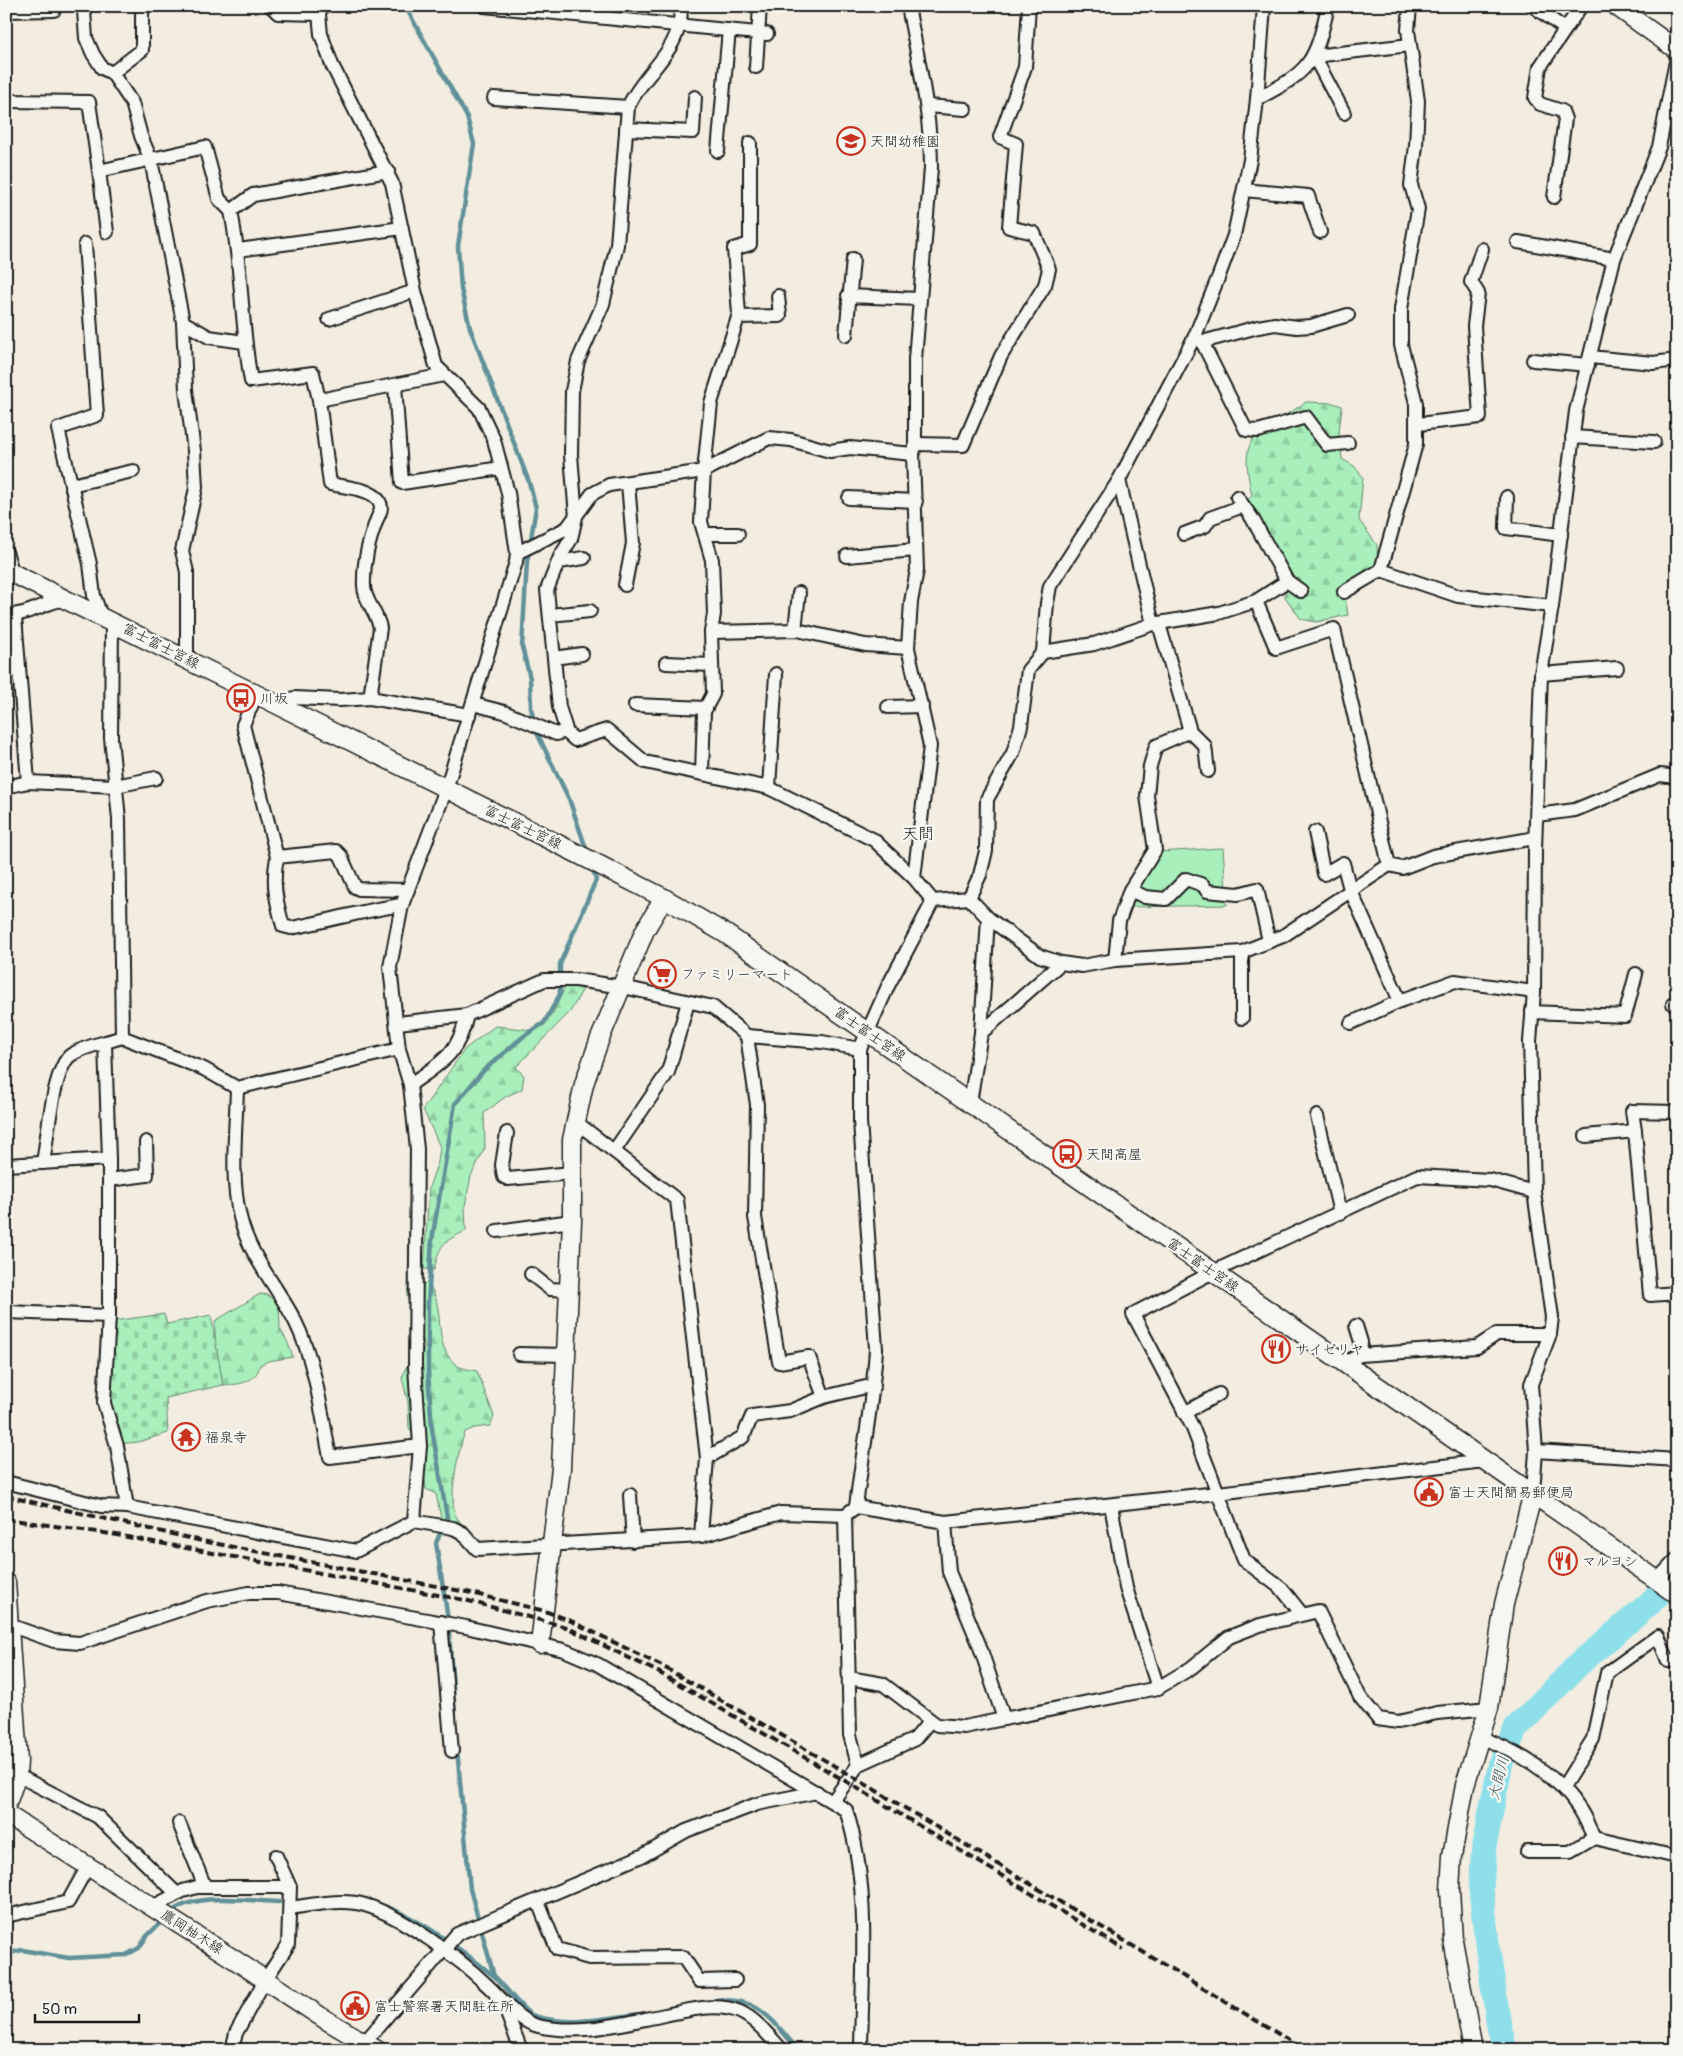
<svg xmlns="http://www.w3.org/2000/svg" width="1683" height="2056" viewBox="0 0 1683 2056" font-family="Pangolin,'Klee One',sans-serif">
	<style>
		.grass { fill: #a8efbb; stroke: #62866c }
		.forest { fill: url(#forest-firs); stroke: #62866c }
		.cemetery { fill: url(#cemetery-stones); stroke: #62866c }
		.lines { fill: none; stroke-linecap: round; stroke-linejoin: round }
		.stream { stroke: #619198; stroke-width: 4.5 }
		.river { stroke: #8fdfeb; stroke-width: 25 }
		.street-casing { stroke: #1c1c1c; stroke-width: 16 }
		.secondary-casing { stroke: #1c1c1c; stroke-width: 21 }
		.street { stroke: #f6f6f2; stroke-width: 12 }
		.secondary { stroke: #f6f6f2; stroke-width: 18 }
		.rail { stroke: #1c1c1c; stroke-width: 4; stroke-dasharray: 8 4; stroke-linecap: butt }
		.labels { text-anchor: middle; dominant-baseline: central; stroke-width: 4.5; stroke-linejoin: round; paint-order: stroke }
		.poi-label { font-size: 14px; fill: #1c1c1c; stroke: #f6f6f2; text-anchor: start }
		.street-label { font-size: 14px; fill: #1c1c1c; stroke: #f6f6f2 }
		.water-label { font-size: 15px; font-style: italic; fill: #3e565a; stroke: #f6f6f2 }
		.quarter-label { font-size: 16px; fill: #1c1c1c; stroke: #f6f6f2 }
	</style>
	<defs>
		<pattern id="forest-firs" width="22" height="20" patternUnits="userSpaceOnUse" patternTransform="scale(1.25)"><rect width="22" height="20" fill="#a8efbb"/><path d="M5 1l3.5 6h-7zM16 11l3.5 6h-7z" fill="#90cca0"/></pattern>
		<pattern id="cemetery-stones" width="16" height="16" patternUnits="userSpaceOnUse" patternTransform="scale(1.25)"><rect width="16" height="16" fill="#a8efbb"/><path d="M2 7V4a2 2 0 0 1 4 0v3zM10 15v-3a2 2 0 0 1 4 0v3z" fill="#90cca0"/></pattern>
	</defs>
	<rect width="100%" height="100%" fill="#f2ede0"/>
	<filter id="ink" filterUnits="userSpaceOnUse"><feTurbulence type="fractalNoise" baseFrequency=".02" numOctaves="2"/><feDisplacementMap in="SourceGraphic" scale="10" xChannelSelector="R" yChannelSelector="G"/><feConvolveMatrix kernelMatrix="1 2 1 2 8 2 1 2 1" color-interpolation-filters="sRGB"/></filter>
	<g filter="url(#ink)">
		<path class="grass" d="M1223,848L1227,905L1129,907L1158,852Z"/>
		<g class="forest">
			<path d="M1306,402L1333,403L1342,406L1339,432L1342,459L1354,466L1363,477L1359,520L1377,545L1378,565L1344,592L1348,615L1316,622L1301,619L1285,597V571L1243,506L1252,495C1237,430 1257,435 1306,402Z"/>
			<path d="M566,985L583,989L570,1012L516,1067L524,1076L522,1089L505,1097L484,1113L485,1148L471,1176L465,1206L466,1231C442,1242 440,1244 434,1270L424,1269L429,1187L438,1162L440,1147L423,1109L465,1049L495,1026L532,1030L552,1015Z"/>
			<path d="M426,1282C449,1304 429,1346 458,1366C463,1369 472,1370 477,1371L494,1416L490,1426L474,1428L465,1432C458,1451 449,1495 455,1514C457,1519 463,1525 467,1530L442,1523L436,1494L426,1489L420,1446L409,1428L408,1402L402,1378L406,1367L419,1358L425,1348L416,1312L410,1307L407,1296L408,1288L417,1291Z"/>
			<path d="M260,1294L268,1295L279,1305L280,1329L287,1341L293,1357L268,1361L260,1365C256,1383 239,1385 223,1385L215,1342V1321Z"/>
		</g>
		<path class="cemetery" d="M164,1314L167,1324L211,1315L223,1385L166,1398L168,1433L138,1442L118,1444L109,1403L114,1349L113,1321Z"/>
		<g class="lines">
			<g class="stream">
				<path d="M405,6L467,117L474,144L458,246L461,289L470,328L529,482L536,508L527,562L522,647L530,678L531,708L536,731L569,799L588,854"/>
				<path d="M455,1716L448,1619L436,1543L447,1517L432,1429L428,1372V1305L432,1240L455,1104L484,1070L524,1036L544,1023L560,994V964L596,880L593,868"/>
				<path d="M457,1749L470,1889L494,1976"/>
				<path d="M377,1904C415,1914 463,1951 494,1976C505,1985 522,2012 534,2016C568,2027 606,2018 640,2014"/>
				<path d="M169,1914C193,1891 248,1901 279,1902"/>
				<path d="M6,1954L22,1950L69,1958L126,1955L139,1948L147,1936L164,1919"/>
				<path d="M707,2002C755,1993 770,2017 798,2050"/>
			</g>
			<path class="river" d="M1505,2050L1499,2026L1488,1951L1481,1889L1484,1846L1501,1762L1516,1728L1579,1664L1649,1604L1677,1575"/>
			<defs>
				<g id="street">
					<path d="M271,6L278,13L319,14"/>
					<path d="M321,6L319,14L321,34L332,65L392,183L415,291L436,366L479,408L494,440L508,493L517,553L516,562L446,789L402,905L390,967L399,1049L410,1085L417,1149L415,1366L420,1446L414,1521"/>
					<path d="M484,6L767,34"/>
					<path d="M681,6C682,53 645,69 628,107L617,245L603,304L578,361L572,391L571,455L576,517L571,539L560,557L547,590L559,707L567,733L575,740L607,730L645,762L769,788L874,840L914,878"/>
					<path d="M908,6C918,60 931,113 931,168L915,359V444L913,454L917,570L911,602L908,648L930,746L914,878L933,901"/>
					<path d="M1533,6L1565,29"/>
					<path d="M6,11L54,10"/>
					<path d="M84,11L86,38L93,54L102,68L112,73L132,103L141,136L151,160L183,322L209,337L244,342"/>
					<path d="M756,67L760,6"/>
					<path d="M112,73L142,50V6"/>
					<path d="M494,98L628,107"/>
					<path d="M1257,99C1310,71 1315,64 1328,6"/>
					<path d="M6,101L89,102L99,171L205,147L219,199L231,211L253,195L388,171"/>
					<path d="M927,106L965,109"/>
					<path d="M1344,113L1314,56L1410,45"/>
					<path d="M626,129L693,132L695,97"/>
					<path d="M718,151L729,30"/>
					<path d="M99,171L107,232"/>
					<path d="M1244,190L1308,196L1320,232"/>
					<path d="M1554,197L1565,119L1562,111L1540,104L1535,98L1540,67L1581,6"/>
					<path d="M231,211C242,267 241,325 251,381L313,373L319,400L444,375"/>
					<path d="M1518,242L1614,259"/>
					<path d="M85,244L97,415L58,429L90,564L94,596L101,616"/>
					<path d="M238,250L402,228"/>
					<path d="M848,296L919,299"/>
					<path d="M738,317L780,316L778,296"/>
					<path d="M329,319L415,291"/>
					<path d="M183,322L186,390L194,451L196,488L182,551L187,572V659"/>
					<path d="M846,335L853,259"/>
					<path d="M1195,336L1202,342L1246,430L1258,431L1306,417L1327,445L1348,443"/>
					<path d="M1202,342L1258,327L1275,324L1297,327L1311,326L1348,315"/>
					<path d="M1590,357L1653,363L1677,360"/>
					<path d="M1533,360L1588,365"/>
					<path d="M395,385L402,483L501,468"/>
					<path d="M319,400L330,484C343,487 372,488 379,501C383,507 380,513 377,519C369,541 363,562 364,586C364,600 378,614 380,628L370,698"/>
					<path d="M1418,424L1480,417L1474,326L1478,293L1471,282L1482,249"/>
					<path d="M1572,437L1654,442"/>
					<path d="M915,444L963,445L1001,356L1045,285L1049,269L1034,233L1009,227L1016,144L1000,137L1025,67L1029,6"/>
					<path d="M1119,480L1153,624"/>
					<path d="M71,485L133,471"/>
					<path d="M1237,497L1252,518L1287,581"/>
					<path d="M1507,497L1506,528L1561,535"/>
					<path d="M849,498L916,501"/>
					<path d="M705,534H738"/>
					<path d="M1184,534L1205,526L1210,518L1243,506"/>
					<path d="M6,552L13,574"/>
					<path d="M517,553L567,528L592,494L609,485L704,471L769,438L791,440L830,451L850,448L913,454"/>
					<path d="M847,556L916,550"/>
					<path d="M559,562L584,558"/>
					<path d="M1381,570L1416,444V403L1401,345V309L1418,209L1411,185L1416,146L1418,101L1408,30L1410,6"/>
					<path d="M625,585L633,543L628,483"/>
					<path d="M1344,592L1381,570L1458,596L1552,606"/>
					<path d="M1256,601L1276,648L1334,629L1389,865"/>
					<path d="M6,615C28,616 45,602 65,599"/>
					<path d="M550,615L590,611"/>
					<path d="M15,616L28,782"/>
					<path d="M1159,624L1190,731L1205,746L1208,771"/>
					<path d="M795,630L799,593"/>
					<path d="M711,632L797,630L865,645L908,648"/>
					<path d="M1043,652L1094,644L1153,624L1219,613L1256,601L1287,581L1301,591"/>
					<path d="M554,658L582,654"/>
					<path d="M666,663L711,665"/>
					<path d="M1541,674L1617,668"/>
					<path d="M256,695L243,725L277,857C272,884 276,900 283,926L291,928C329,921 364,910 402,905"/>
					<path d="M473,704L504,712L556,734L566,731"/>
					<path d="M635,705L706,708"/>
					<path d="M283,707L294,698L340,700L370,698L469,715"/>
					<path d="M888,707L922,706"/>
					<path d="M702,773L704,711L713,694L711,632L714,614L712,560L701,522L704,471L711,403L739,314L734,249L750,244V143"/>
					<path d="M6,787L28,782L115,786L156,778"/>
					<path d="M769,788L776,674"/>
					<path d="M1537,815L1575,810L1660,775L1677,777"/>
					<path d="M1315,832L1324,874L1343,863L1350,889L1400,1001L1351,1023"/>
					<path d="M277,857L336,851L341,856L355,887L359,889L408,890"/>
					<path d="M1130,890L1145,897L1166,899L1186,879L1203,885L1207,891L1238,894L1257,889L1269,941"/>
					<path d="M969,898L980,875L986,851L987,799L1013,753L1021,726L1028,670L1043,652L1047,603L1050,586L1119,480L1195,336L1220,273L1234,235L1250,160L1257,99L1264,6"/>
					<path d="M933,901L969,898L988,918L1040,956L1061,963L1082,966L1115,960L1242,952L1283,936L1389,865L1402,868L1433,856L1535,838"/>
					<path d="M1115,960L1119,921L1130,890L1155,850L1147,796L1150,766L1156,746L1190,731"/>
					<path d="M1400,1001L1455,981L1534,992"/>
					<path d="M1673,1004L1677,1007"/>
					<path d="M1532,1012L1625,1016L1636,974"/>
					<path d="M1242,1018V952"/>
					<path d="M398,1023L467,1015"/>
					<path d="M981,1033L988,918"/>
					<path d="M747,1036L757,1105L755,1217L779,1362L809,1357L824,1397"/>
					<path d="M122,1037L204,1069L237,1088C236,1131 230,1176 240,1217C249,1256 277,1286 295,1321C316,1363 321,1412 330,1457L420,1446"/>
					<path d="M105,1044L109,1159V1316L104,1403L117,1446L127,1507"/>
					<path d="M410,1085C441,1062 458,1056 467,1015L544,980H576L623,987L713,1007L747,1036L822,1042L860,1049"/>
					<path d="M237,1088L399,1049"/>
					<path d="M970,1103L981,1033L1061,963"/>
					<path d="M1317,1116L1340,1213"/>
					<path d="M576,1122L677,1200L707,1458L701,1536"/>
					<path d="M1635,1131L1650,1295L1677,1293"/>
					<path d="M507,1133L502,1165L504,1177L508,1179L572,1173"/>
					<path d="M1586,1136L1635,1131L1632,1111L1677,1112"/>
					<path d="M614,1151L668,1072L688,1002"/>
					<path d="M43,1163C47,1141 53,1067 71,1055C86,1045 106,1043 122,1037L119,819L111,738L112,622"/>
					<path d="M6,1165L109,1159"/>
					<path d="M109,1180L147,1175L146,1142"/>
					<path d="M497,1231L572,1221"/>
					<path d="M531,1274L550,1289L569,1290"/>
					<path d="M6,1312L109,1316"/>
					<path d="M1356,1326L1361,1342L1360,1355"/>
					<path d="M519,1354L566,1355"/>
					<path d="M1344,1363L1360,1355L1477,1347L1497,1334H1550"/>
					<path d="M1184,1413L1219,1394"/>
					<path d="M1536,1451L1677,1460"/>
					<path d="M707,1458L743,1437L752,1416L790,1411L824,1397L874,1385"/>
					<path d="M6,1482L101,1506L127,1507L356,1551L414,1521L453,1528L463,1533L477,1549L701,1536L781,1513L845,1515"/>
					<path d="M1533,1493L1536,1451L1531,1384L1550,1334L1552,1317L1534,1192L1530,1041L1534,992L1535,849L1541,674L1552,606L1576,411L1614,259L1659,147L1677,56"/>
					<path d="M630,1495L633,1541"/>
					<path d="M1111,1505L1126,1588L1158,1688"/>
					<path d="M856,1507L945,1522L1218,1493L1484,1461"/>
					<path d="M945,1522L949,1572L979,1644L1004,1719"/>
					<path d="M1657,1580L1677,1559"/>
					<path d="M1301,1613L1282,1589L1244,1560L1192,1426L1133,1314L1213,1272L1417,1176L1490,1180L1534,1192"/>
					<path d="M441,1622L452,1751"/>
					<path d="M9,1625L54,1641L80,1643L207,1601L249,1593H278L466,1627L564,1650L597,1664L846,1810C871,1887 862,1970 861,2050"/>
					<path d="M849,1678L883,1684L937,1725L964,1727L1158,1688L1191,1668L1229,1637L1260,1625L1318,1611L1360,1697L1378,1719L1398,1722L1437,1713L1489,1708"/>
					<path d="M1481,1738C1516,1750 1557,1775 1578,1807C1585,1816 1589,1828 1594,1838L1677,1857"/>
					<path d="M858,1765L915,1739L930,1721"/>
					<path d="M17,1775L98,1817L176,1893"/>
					<path d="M1563,1787L1593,1739L1607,1673L1658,1636L1668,1661H1677"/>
					<path d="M833,1801L858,1765L850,1735L845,1515L856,1507C862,1454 873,1402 876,1349L860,1121V1049L888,986L933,901"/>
					<path d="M179,1823L205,1887"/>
					<path d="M1527,1852H1570L1594,1838"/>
					<path d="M538,1902L557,1949L589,1958L683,1957L699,1981L735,1980"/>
					<path d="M152,1907L183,1891L197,1887H290"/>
					<path d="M290,1908C313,1905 341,1898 365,1905C402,1916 460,1959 488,1986C502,1999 519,2022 538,2026C580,2036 624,2023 665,2015C689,2010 717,2002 740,2012C757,2020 769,2036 782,2050"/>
					<path d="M6,1916L68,1902L88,1866"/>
					<path d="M503,2003L521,2050"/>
					<path d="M365,2042L457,1934L644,1855L686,1831L757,1804L817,1792"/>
					<path d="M232,2050L236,2033L265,1980L288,1945L290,1887L276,1856"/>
				</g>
				<g id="secondary">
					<path d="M1616,6L1677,50"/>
					<path d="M6,570L574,852L664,898L726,934L1677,1594"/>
					<path d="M6,1582L18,1761L17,1775L6,1806"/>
					<path d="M540,1644L561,1468L572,1221V1140L584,1084L599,1041L645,930L664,898"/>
					<path d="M6,1814L232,1958L326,2020L377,2050"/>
					<path d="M1473,2050L1453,1940L1450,1890L1452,1856L1465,1785L1489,1708L1504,1604L1533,1493"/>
				</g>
			</defs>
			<use href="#street" class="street-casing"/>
			<use href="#secondary" class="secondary-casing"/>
			<use href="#street" class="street"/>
			<use href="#secondary" class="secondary"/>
			<g class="rail">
				<path d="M6,1496L202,1541L467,1592L545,1611L569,1620L662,1666L852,1776L1305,2050"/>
				<path d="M6,1519L111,1534L465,1600L566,1627L658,1672L847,1782L1123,1949"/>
			</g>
		</g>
	</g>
	<defs>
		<symbol id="school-ring" viewBox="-11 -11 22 22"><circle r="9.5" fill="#f6f6f2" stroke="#c8321e" stroke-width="1.5"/><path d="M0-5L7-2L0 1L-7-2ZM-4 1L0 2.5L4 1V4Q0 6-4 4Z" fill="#c8321e"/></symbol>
		<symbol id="bus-ring" viewBox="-11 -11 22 22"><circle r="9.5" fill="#f6f6f2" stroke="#c8321e" stroke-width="1.5"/><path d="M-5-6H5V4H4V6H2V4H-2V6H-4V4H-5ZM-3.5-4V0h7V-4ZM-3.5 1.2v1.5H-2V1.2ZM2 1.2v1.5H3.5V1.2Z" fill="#c8321e"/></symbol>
		<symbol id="supermarket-ring" viewBox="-11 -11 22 22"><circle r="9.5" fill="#f6f6f2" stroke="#c8321e" stroke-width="1.5"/><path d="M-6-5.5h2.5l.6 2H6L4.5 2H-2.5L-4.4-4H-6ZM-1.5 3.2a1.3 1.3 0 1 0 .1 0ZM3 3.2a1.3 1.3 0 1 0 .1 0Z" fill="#c8321e"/></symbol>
		<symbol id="restaurant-ring" viewBox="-11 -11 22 22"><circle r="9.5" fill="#f6f6f2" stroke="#c8321e" stroke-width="1.5"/><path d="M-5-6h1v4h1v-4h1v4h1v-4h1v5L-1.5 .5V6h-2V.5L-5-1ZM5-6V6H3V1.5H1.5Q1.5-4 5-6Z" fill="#c8321e"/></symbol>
		<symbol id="temple-ring" viewBox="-11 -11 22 22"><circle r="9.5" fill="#f6f6f2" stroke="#c8321e" stroke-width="1.5"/><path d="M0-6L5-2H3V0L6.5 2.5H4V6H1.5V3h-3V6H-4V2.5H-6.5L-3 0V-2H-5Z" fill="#c8321e"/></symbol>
		<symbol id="civic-ring" viewBox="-11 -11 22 22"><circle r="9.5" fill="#f6f6f2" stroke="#c8321e" stroke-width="1.5"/><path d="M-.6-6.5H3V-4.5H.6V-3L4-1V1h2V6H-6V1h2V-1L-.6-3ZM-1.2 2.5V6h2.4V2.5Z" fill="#c8321e"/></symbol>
	</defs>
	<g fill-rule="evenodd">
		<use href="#school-ring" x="835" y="125" width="32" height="32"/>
		<use href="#bus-ring" x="225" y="682" width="32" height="32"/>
		<use href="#supermarket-ring" x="646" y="958" width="32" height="32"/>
		<use href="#bus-ring" x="1051" y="1138" width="32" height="32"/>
		<use href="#restaurant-ring" x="1260" y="1333" width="32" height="32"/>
		<use href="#temple-ring" x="170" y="1421" width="32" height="32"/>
		<use href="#civic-ring" x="1413" y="1476" width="32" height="32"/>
		<use href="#restaurant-ring" x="1547" y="1545" width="32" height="32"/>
		<use href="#civic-ring" x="339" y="1990" width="32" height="32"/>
	</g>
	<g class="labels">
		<g class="poi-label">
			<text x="870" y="141">天間幼稚園</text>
			<text x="260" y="698">川坂</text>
			<text x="681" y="974">ファミリーマート</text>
			<text x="1086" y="1154">天間高屋</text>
			<text x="1295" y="1349">サイゼリヤ</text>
			<text x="205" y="1437">福泉寺</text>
			<text x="1448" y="1492">富士天間簡易郵便局</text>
			<text x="1582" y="1561">マルヨシ</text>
			<text x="374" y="2006">富士警察署天間駐在所</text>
		</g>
		<g class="street-label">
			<text transform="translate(161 646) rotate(27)">富士富士宮線</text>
			<text transform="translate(523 827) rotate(26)">富士富士宮線</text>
			<text transform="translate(870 1034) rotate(35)">富士富士宮線</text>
			<text transform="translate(1203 1265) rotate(35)">富士富士宮線</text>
			<text transform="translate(192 1932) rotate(32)">鷹岡柚木線</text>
		</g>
		<g class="water-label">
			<text transform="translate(1499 1778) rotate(-76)">大間川</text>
		</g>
		<g class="quarter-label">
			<text x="918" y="834">天間</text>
		</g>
	</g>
	<rect width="1683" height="2056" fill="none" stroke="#f6f6f2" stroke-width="25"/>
	<rect x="12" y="12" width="1658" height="2031" fill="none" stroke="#1c1c1c" stroke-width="2" filter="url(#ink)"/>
	<path d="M35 2014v8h104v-8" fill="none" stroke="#1c1c1c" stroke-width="2.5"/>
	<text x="42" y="2014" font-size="15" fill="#1c1c1c" stroke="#f6f6f2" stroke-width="4" paint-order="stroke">50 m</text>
</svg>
